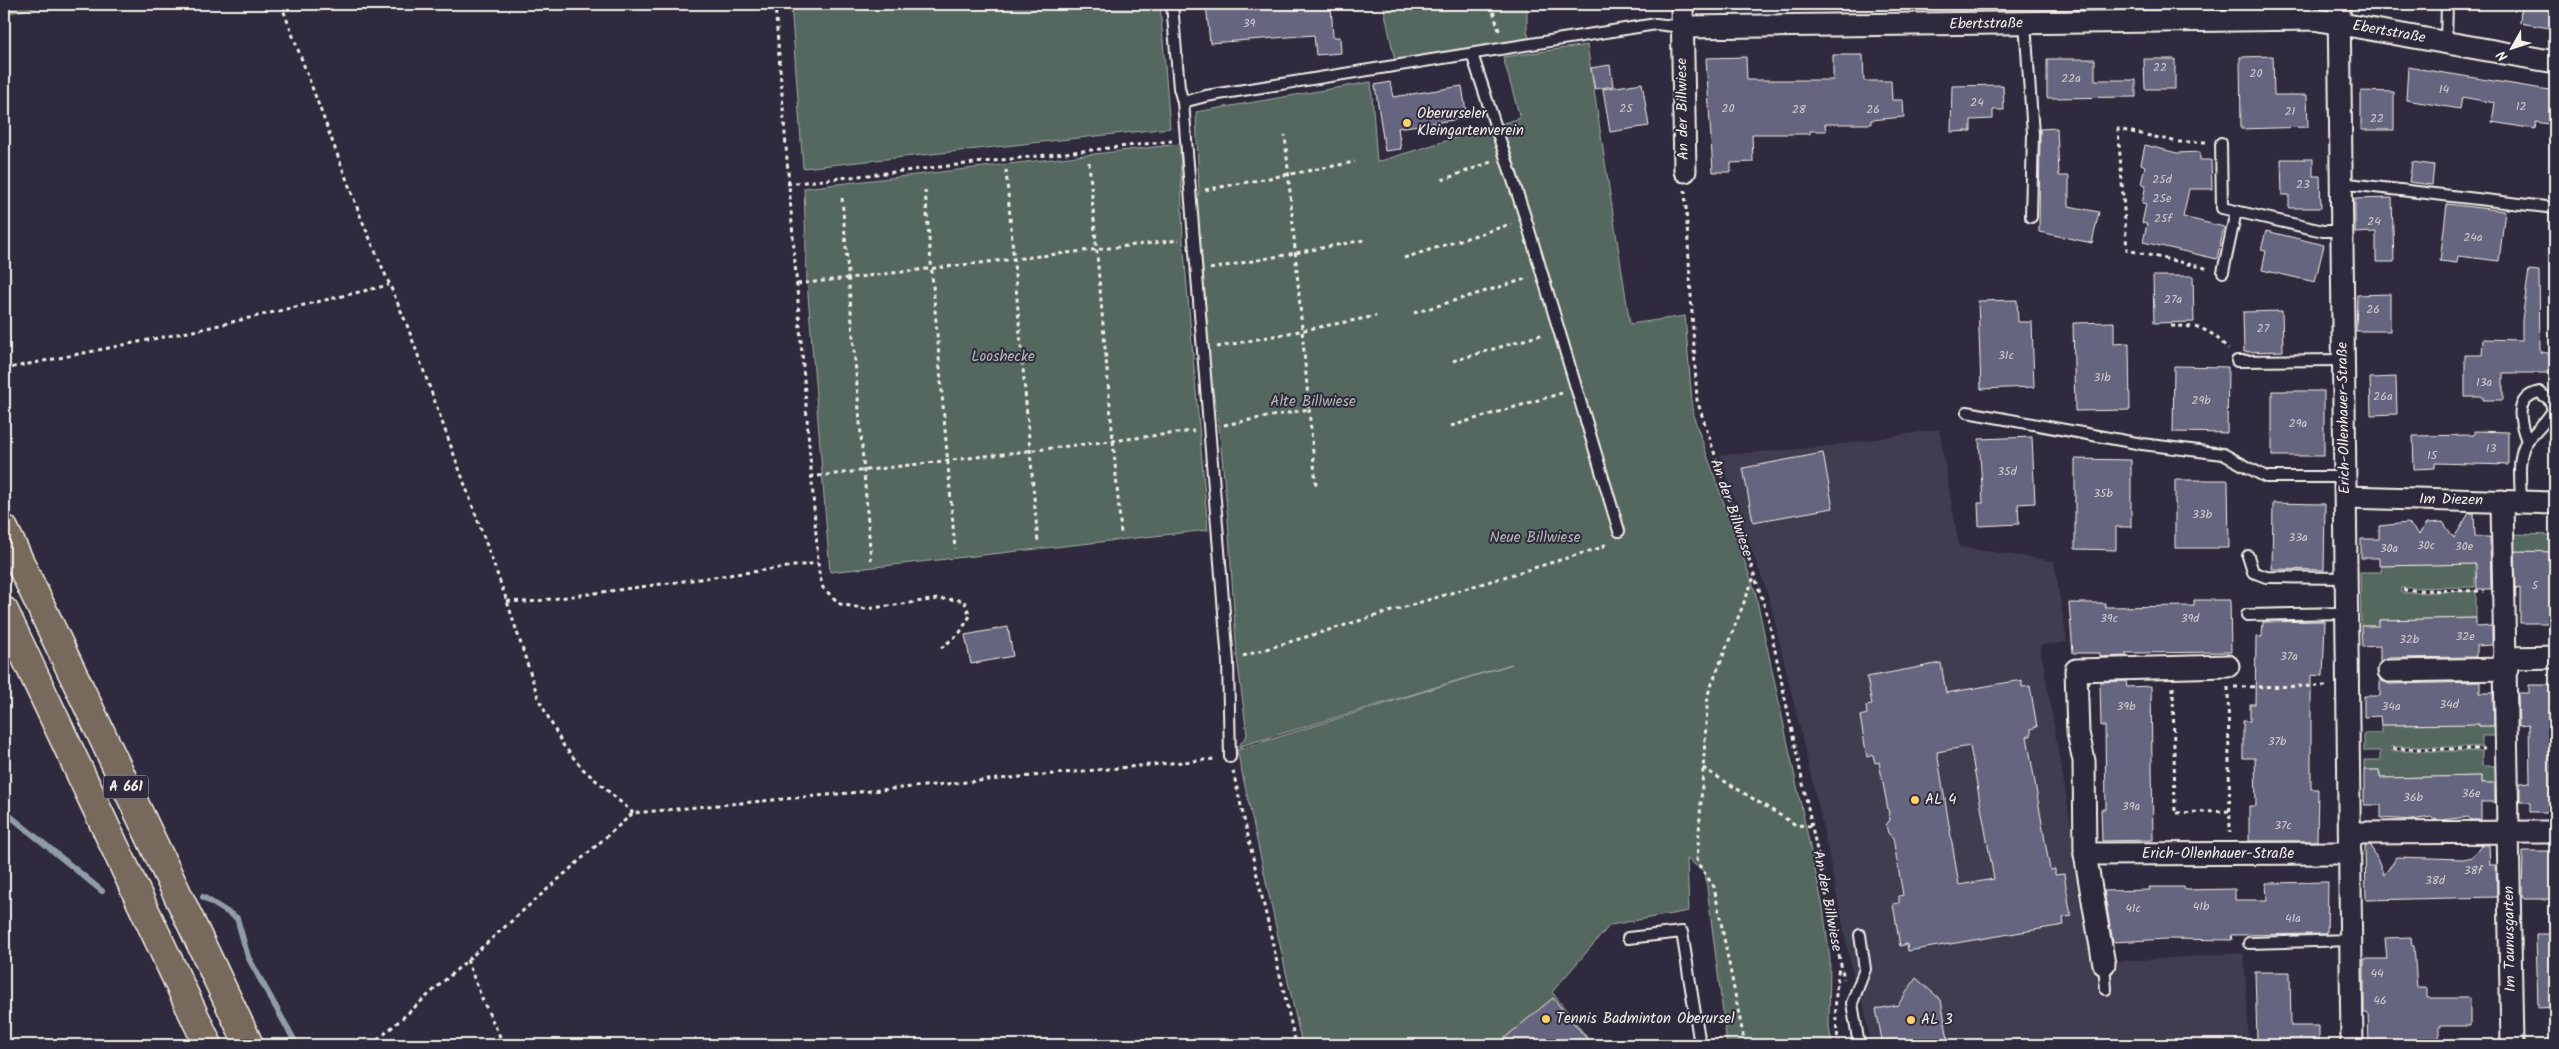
<svg xmlns="http://www.w3.org/2000/svg" width="2559" height="1049" viewBox="0 0 2559 1049" font-family="Kalam,sans-serif">
	<style>
		.built { fill: #403c51 }
		.green { fill: #556861; stroke: #a4aca4 }
		.lines { fill: none; stroke-linecap: round; stroke-linejoin: round }
		.stream { stroke: #909ca6; stroke-width: 6 }
		.building { fill: #66657f; stroke: #f4f1e8; fill-rule: evenodd }
		.service-casing { stroke: #f4f1e8; stroke-width: 14 }
		.minor-casing { stroke: #f4f1e8; stroke-width: 25 }
		.motorway-casing { stroke: #f4f1e8; stroke-width: 31 }
		.path { stroke: #f4f1e8; stroke-width: 3; stroke-dasharray: 4 4; stroke-linecap: butt }
		.service { stroke: #2f2a3d; stroke-width: 10 }
		.minor { stroke: #2f2a3d; stroke-width: 21 }
		.motorway { stroke: #77695c; stroke-width: 28 }
		.poi-dot { fill: #ffd166; stroke: #2f2a3d; stroke-width: 2 }
		.labels { text-anchor: middle; dominant-baseline: central; stroke-width: 4; stroke-linejoin: round; paint-order: stroke }
		.number-label { font-size: 12px; fill: #d0cece }
		.shield { fill: #2f2a3d; stroke: #b9b5b5; stroke-width: 1 }
		.shield-label { font-size: 14px; font-weight: bold; fill: #f4f1e8 }
		.street-label { font-size: 15px; fill: #f4f1e8; stroke: #2f2a3d }
		.poi-label { font-size: 15px; fill: #f4f1e8; stroke: #2f2a3d; text-anchor: start }
		.park-label { font-size: 15px; fill: #b4bab2; stroke: #2f2a3d }
	</style>
	<rect width="100%" height="100%" fill="#2f2a3d"/>
	<filter id="ink" filterUnits="userSpaceOnUse"><feTurbulence type="fractalNoise" baseFrequency=".02" numOctaves="2"/><feDisplacementMap in="SourceGraphic" scale="10" xChannelSelector="R" yChannelSelector="G"/><feConvolveMatrix kernelMatrix="1 2 1 2 8 2 1 2 1" color-interpolation-filters="sRGB"/></filter>
	<g filter="url(#ink)">
		<path class="built" d="M1939,429L1959,547L2054,561L2067,642L2040,645L2095,963L2244,953L2249,1045H1871L1864,1007L1852,971L1823,827L1769,597L1745,532L1720,455L1824,447Z"/>
		<g class="green">
			<path d="M4,4H54L4,14Z"/>
			<path d="M791,4H1160L1170,128L803,168Z"/>
			<path d="M1383,4H1527V32L1530,39L1395,61Z"/>
			<path d="M1587,45L1630,324L1685,316L1693,415L1755,591L1823,907L1830,960L1829,1026L1832,1045H1727L1705,872L1687,859L1689,911L1610,925L1552,992L1593,1045H1302L1237,750L1512,664L1238,747L1247,735L1237,657L1228,520L1219,427L1208,360L1195,208L1199,191L1196,112L1371,82L1377,162L1520,118L1503,57Z"/>
			<path d="M1180,144L1183,240L1208,530L830,572L807,282L804,188Z"/>
			<path d="M2510,534L2555,535L2554,552L2522,551L2521,572H2509Z"/>
			<path d="M2475,564V587L2401,588V593L2476,591V618L2379,620V626H2361L2360,572H2381V566Z"/>
			<path d="M2479,724V726H2498L2497,736H2482V747H2391V751H2482V766H2498L2499,783H2481V776L2381,778L2379,770H2364V760H2380V751H2364V733H2381V725Z"/>
		</g>
		<g class="lines">
			<g class="stream">
				<path d="M4,811L102,891"/>
				<path d="M203,897L237,918L248,957L297,1045"/>
			</g>
		</g>
		<g class="building">
			<path d="M1206,4H1331L1333,37H1340L1341,53L1316,55L1314,35L1210,43Z"/>
			<path d="M2521,4H2555V29L2520,23Z"/>
			<path d="M1833,55H1863L1864,81H1891L1892,100H1903L1904,117L1871,120V124H1825L1826,131H1810V134H1752L1753,162L1731,163V172H1713L1706,58L1746,57L1747,80H1833Z"/>
			<path d="M2273,56L2274,95H2307L2308,127L2241,129L2240,57Z"/>
			<path d="M2047,59H2095V80H2136V97L2047,98Z"/>
			<path d="M2144,59H2175V89H2145Z"/>
			<path d="M1610,65L1613,86L1595,89L1591,68Z"/>
			<path d="M2408,67L2555,91V125L2536,122L2535,129L2492,122L2495,103L2462,97L2460,109L2406,100Z"/>
			<path d="M1390,82L1393,97L1462,86L1467,118L1398,128L1401,149L1385,151L1375,85Z"/>
			<path d="M1642,83L1649,126L1610,132L1603,89Z"/>
			<path d="M2003,85L2004,110H1993V119L1971,120V131L1951,132L1952,86Z"/>
			<path d="M2361,91L2394,92V130H2361Z"/>
			<path d="M2057,128L2059,176H2069V206L2099,212L2092,243L2039,232L2040,129Z"/>
			<path d="M2145,145L2177,153L2200,152V160H2211L2212,189H2189L2183,217L2224,227L2217,259L2143,242L2147,224L2142,223L2146,204L2142,203L2146,185L2141,184L2145,166L2141,164Z"/>
			<path d="M2281,159H2313V176H2320L2321,208H2289V195H2282Z"/>
			<path d="M2412,162L2434,165L2432,185L2409,182Z"/>
			<path d="M2392,198L2394,262H2376V232L2355,233V199Z"/>
			<path d="M2447,204L2505,211L2499,261L2458,256L2457,263L2440,261Z"/>
			<path d="M2266,231L2324,245L2315,282L2262,270L2266,251L2261,250Z"/>
			<path d="M2529,270L2539,271L2540,352L2555,354V373H2503V400H2483V397H2465V355H2482L2483,339L2522,340V320Z"/>
			<path d="M2153,276H2193L2194,322L2154,323Z"/>
			<path d="M2390,294V331H2356L2357,295Z"/>
			<path d="M2017,300L2018,322H2032L2034,387L1981,389L1978,301Z"/>
			<path d="M2282,311L2283,351L2244,352L2243,312Z"/>
			<path d="M2114,322V344L2129,343L2130,410L2075,411L2073,323Z"/>
			<path d="M2174,366L2228,367L2227,433L2173,432Z"/>
			<path d="M2396,377L2397,414L2371,415L2370,378Z"/>
			<rect x="2272" y="391" width="52" height="65"/>
			<path d="M2474,431L2508,432V465L2435,463V468L2414,469L2413,436L2474,435Z"/>
			<path d="M2032,437L2035,503L2018,504L2019,524L1979,526L1978,503H1983L1979,439Z"/>
			<path d="M1823,453L1833,508L1753,522L1743,468Z"/>
			<path d="M2075,459L2131,460V527H2116V550L2075,549Z"/>
			<path d="M2175,480H2228L2229,548H2175Z"/>
			<path d="M2273,503L2325,504L2324,570L2272,569Z"/>
			<path d="M2469,513H2474L2475,537H2490L2491,589H2477L2476,564L2379,566V558H2361V539H2379V526L2408,523L2419,534L2427,523L2443,522L2454,538Z"/>
			<path d="M2515,551L2555,552V623H2520V588L2516,589Z"/>
			<path d="M2194,600H2230L2231,652L2126,653V656L2100,657V653H2073L2069,603H2105V607L2194,606Z"/>
			<path d="M2476,618V627L2492,626V645L2476,646V657L2389,658L2380,663V646L2362,647L2361,626H2379V620Z"/>
			<path d="M2325,621L2323,676L2311,675V789H2318L2317,841H2249V806H2256L2255,758H2243V721H2250V704H2255L2256,637H2262L2263,622Z"/>
			<path d="M1008,627L1013,656L971,664L965,635Z"/>
			<path d="M1941,663L1946,693L2022,680V687L2030,686L2037,727L2031,729V736H2027L2050,870L2055,869V875L2064,874L2071,916L2063,918L2064,925L1908,951L1907,944L1900,946L1893,904L1899,903V896L1903,895L1893,838L1888,833L1886,825L1890,820L1879,762L1875,763L1873,755L1867,757L1860,716L1867,714L1866,706L1872,705L1867,677ZM1970,746L1994,879L1959,885L1937,752Z"/>
			<path d="M2380,679L2389,684L2480,682V693H2493L2494,726H2479V724L2381,725L2380,716L2364,717V696H2380Z"/>
			<path d="M2126,681L2127,687L2151,686L2153,840L2102,841L2101,809H2106L2105,726H2101L2100,682Z"/>
			<path d="M2529,685H2555V812H2530V802H2520V783L2530,782L2529,725L2519,726L2518,693H2529Z"/>
			<path d="M2364,770H2379L2380,778L2481,776V783H2495V802H2481V820H2471L2468,817L2441,820L2433,819L2431,817L2412,820L2381,818V805H2364Z"/>
			<path d="M2365,845H2371L2384,875L2397,857L2463,859L2472,857L2481,845H2489L2490,865H2496L2497,897L2366,900Z"/>
			<path d="M2523,851H2555V899H2524L2522,896Z"/>
			<path d="M2328,882L2327,934L2231,935L2232,940L2167,939L2113,942L2104,891L2150,890L2149,887H2184L2185,890L2235,889V900H2267L2266,883Z"/>
			<path d="M2536,934H2555V1007L2538,1008Z"/>
			<path d="M2411,937L2412,946H2414L2417,988H2427V998H2470V1026H2439V1045H2369L2368,1013H2364V959H2387L2385,938Z"/>
			<path d="M2255,972H2290L2291,1026H2319V1045H2289V1041H2257Z"/>
			<path d="M1916,978L1941,1000L1949,1045H1883L1876,1009L1898,1005Z"/>
			<path d="M1553,998L1592,1045H1496Z"/>
		</g>
		<g class="lines">
			<defs>
				<g id="service">
					<path d="M1172,4L1179,88L1183,102L1228,662L1230,757"/>
					<path d="M2025,23L2033,134L2031,217"/>
					<path d="M2446,41L2447,4"/>
					<path d="M1472,54L1526,220L1619,531"/>
					<path d="M1183,102L1206,96L1656,24L1682,27"/>
					<path d="M2221,143L2222,208L2323,231H2340"/>
					<path d="M2340,183L2555,208"/>
					<path d="M2223,272L2236,211"/>
					<path d="M2237,361L2343,360"/>
					<path d="M1967,412L2142,444L2223,454L2266,477H2345"/>
					<path d="M2521,502C2521,484 2516,454 2528,440C2537,430 2546,422 2553,410L2550,400L2539,392C2513,398 2520,423 2527,441"/>
					<path d="M2248,556L2253,572L2266,577L2346,578"/>
					<path d="M2247,615L2346,613"/>
					<path d="M1628,938L1682,932L1700,1045"/>
					<path d="M2249,943L2351,940"/>
					<path d="M2104,964L2106,989"/>
					<path d="M1859,1045L1852,1003L1865,969L1860,935"/>
				</g>
				<g id="minor">
					<path d="M1682,4L1685,171"/>
					<path d="M2339,4L2352,1045"/>
					<path d="M1682,27L2313,19L2555,62"/>
					<path d="M2346,497L2555,503"/>
					<path d="M2502,501L2512,1045"/>
					<path d="M2504,658L2555,657"/>
					<path d="M2389,671L2507,669"/>
					<path d="M2350,833L2555,832"/>
					<path d="M2085,854L2350,853"/>
					<path d="M2104,964L2085,854L2084,761L2078,733L2076,670L2228,666"/>
				</g>
				<g id="motorway">
					<path d="M4,529L249,1045"/>
					<path d="M4,611L208,1045"/>
				</g>
			</defs>
			<use href="#service" class="service-casing"/>
			<use href="#minor" class="minor-casing"/>
			<use href="#motorway" class="motorway-casing"/>
			<g class="path">
				<path d="M281,4L361,218L407,325L507,601L539,700L563,745L583,769L633,813"/>
				<path d="M775,4L819,573L823,588L840,604L866,609L938,599L964,600L970,616L959,634L941,648"/>
				<path d="M1491,4L1500,34"/>
				<path d="M2206,142H2178L2118,129L2127,250L2210,269"/>
				<path d="M1089,162L1121,533"/>
				<path d="M1006,170L1038,543"/>
				<path d="M1442,180L1491,162"/>
				<path d="M787,184L1172,141"/>
				<path d="M925,190L955,549"/>
				<path d="M1205,190L1355,162"/>
				<path d="M1685,190L1697,400L1768,617L1844,979"/>
				<path d="M842,198L871,560"/>
				<path d="M1404,258L1511,224"/>
				<path d="M1210,269L1364,240"/>
				<path d="M797,284L1179,240"/>
				<path d="M1414,313L1529,278"/>
				<path d="M2171,326C2198,326 2209,327 2228,349"/>
				<path d="M1217,347L1376,316"/>
				<path d="M1453,361L1544,334"/>
				<path d="M4,367L9,368L198,330L389,285"/>
				<path d="M1309,409L1316,485"/>
				<path d="M1224,425L1309,409L1285,135"/>
				<path d="M1451,426L1562,393"/>
				<path d="M810,477L1194,431"/>
				<path d="M2403,590L2484,591"/>
				<path d="M507,601L529,602L817,563"/>
				<path d="M1243,656L1603,547L1607,541"/>
				<path d="M2173,687L2175,813L2230,811"/>
				<path d="M2228,687L2230,833"/>
				<path d="M2234,687L2327,686"/>
				<path d="M2393,749H2487"/>
				<path d="M1703,768L1796,825L1813,826"/>
				<path d="M1233,771L1296,1045"/>
				<path d="M467,960L483,1001L504,1045"/>
				<path d="M372,1045L633,813L1215,759"/>
				<path d="M1745,1045L1714,887L1697,862L1708,694L1754,577"/>
				<path d="M1839,1045C1834,1017 1835,994 1839,966"/>
			</g>
			<use href="#service" class="service"/>
			<use href="#minor" class="minor"/>
			<use href="#motorway" class="motorway"/>
		</g>
	</g>
	<g class="poi-dot">
		<circle cx="1407" cy="123" r="5"/>
		<circle cx="1915" cy="800" r="5"/>
		<circle cx="1546" cy="1019" r="5"/>
		<circle cx="1911" cy="1020" r="5"/>
	</g>
	<g class="labels">
		<g class="number-label">
			<text x="1249" y="23">39</text>
			<text x="2160" y="67">22</text>
			<text x="2256" y="73">20</text>
			<text x="2071" y="78">22a</text>
			<text x="2444" y="89">14</text>
			<text x="1977" y="102">24</text>
			<text x="2521" y="106">12</text>
			<text x="1626" y="108">25</text>
			<text x="1728" y="108">20</text>
			<text x="1799" y="109">28</text>
			<text x="1873" y="109">26</text>
			<text x="2290" y="111">21</text>
			<text x="2377" y="118">22</text>
			<text x="2162" y="179">25d</text>
			<text x="2303" y="184">23</text>
			<text x="2162" y="198">25e</text>
			<text x="2163" y="218">25f</text>
			<text x="2374" y="221">24</text>
			<text x="2473" y="237">24a</text>
			<text x="2173" y="299">27a</text>
			<text x="2373" y="309">26</text>
			<text x="2263" y="328">27</text>
			<text x="2006" y="355">31c</text>
			<text x="2102" y="377">31b</text>
			<text x="2484" y="382">13a</text>
			<text x="2383" y="396">26a</text>
			<text x="2201" y="400">29b</text>
			<text x="2298" y="423">29a</text>
			<text x="2491" y="448">13</text>
			<text x="2432" y="455">15</text>
			<text x="2007" y="471">35d</text>
			<text x="2103" y="493">35b</text>
			<text x="2202" y="514">33b</text>
			<text x="2298" y="537">33a</text>
			<text x="2426" y="545">30c</text>
			<text x="2464" y="546">30e</text>
			<text x="2389" y="548">30a</text>
			<text x="2535" y="585">5</text>
			<text x="2109" y="618">39c</text>
			<text x="2190" y="618">39d</text>
			<text x="2465" y="636">32e</text>
			<text x="2409" y="639">32b</text>
			<text x="2289" y="656">37a</text>
			<text x="2449" y="704">34d</text>
			<text x="2126" y="706">39b</text>
			<text x="2391" y="706">34a</text>
			<text x="2277" y="741">37b</text>
			<text x="2471" y="793">36e</text>
			<text x="2413" y="797">36b</text>
			<text x="2131" y="806">39a</text>
			<text x="2283" y="825">37c</text>
			<text x="2473" y="870">38f</text>
			<text x="2435" y="880">38d</text>
			<text x="2201" y="906">41b</text>
			<text x="2133" y="908">41c</text>
			<text x="2293" y="918">41a</text>
			<text x="2377" y="973">44</text>
			<text x="2380" y="1000">46</text>
		</g>
		<rect class="shield" x="103.5" y="775.5" width="45" height="23" rx="4"/>
		<g class="shield-label">
			<text x="126" y="787">A 661</text>
		</g>
		<g class="street-label">
			<text transform="translate(1986 24) rotate(-1)">Ebertstraße</text>
			<text transform="translate(2389 32) rotate(10)">Ebertstraße</text>
			<text transform="translate(1683 109) rotate(-91)">An der Billwiese</text>
			<text transform="translate(2344 418) rotate(-91)">Erich-Ollenhauer-Straße</text>
			<text transform="translate(2451 500) rotate(1)">Im Diezen</text>
			<text transform="translate(1731 508) rotate(71)">An der Billwiese</text>
			<text x="2218" y="854">Erich-Ollenhauer-Straße</text>
			<text transform="translate(1827 901) rotate(79)">An der Billwiese</text>
			<text transform="translate(2510 939) rotate(-91)">Im Taunusgarten</text>
		</g>
		<g class="poi-label">
			<text x="1417" y="114">Oberurseler<tspan x="1417" dy="17">Kleingartenverein</tspan></text>
			<text x="1925" y="800">AL 4</text>
			<text x="1556" y="1019">Tennis Badminton Oberursel</text>
			<text x="1921" y="1020">AL 3</text>
		</g>
		<g class="park-label">
			<text x="1003" y="357">Looshecke</text>
			<text x="1313" y="402">Alte Billwiese</text>
			<text x="1535" y="538">Neue Billwiese</text>
		</g>
	</g>
	<rect width="2559" height="1049" fill="none" stroke="#2f2a3d" stroke-width="20"/>
	<rect x="10" y="10" width="2539" height="1029" fill="none" stroke="#f4f1e8" stroke-width="2" filter="url(#ink)"/>
	<g transform="translate(2512 48) rotate(231)" stroke="#2f2a3d" stroke-width="4" paint-order="stroke">
	<path d="M0-4L9 19L0 12L-9 19Z" fill="#f4f1e8"/>
	<text y="-8" font-size="14" font-weight="bold" text-anchor="middle" fill="#f4f1e8">N</text>
	</g>
</svg>
